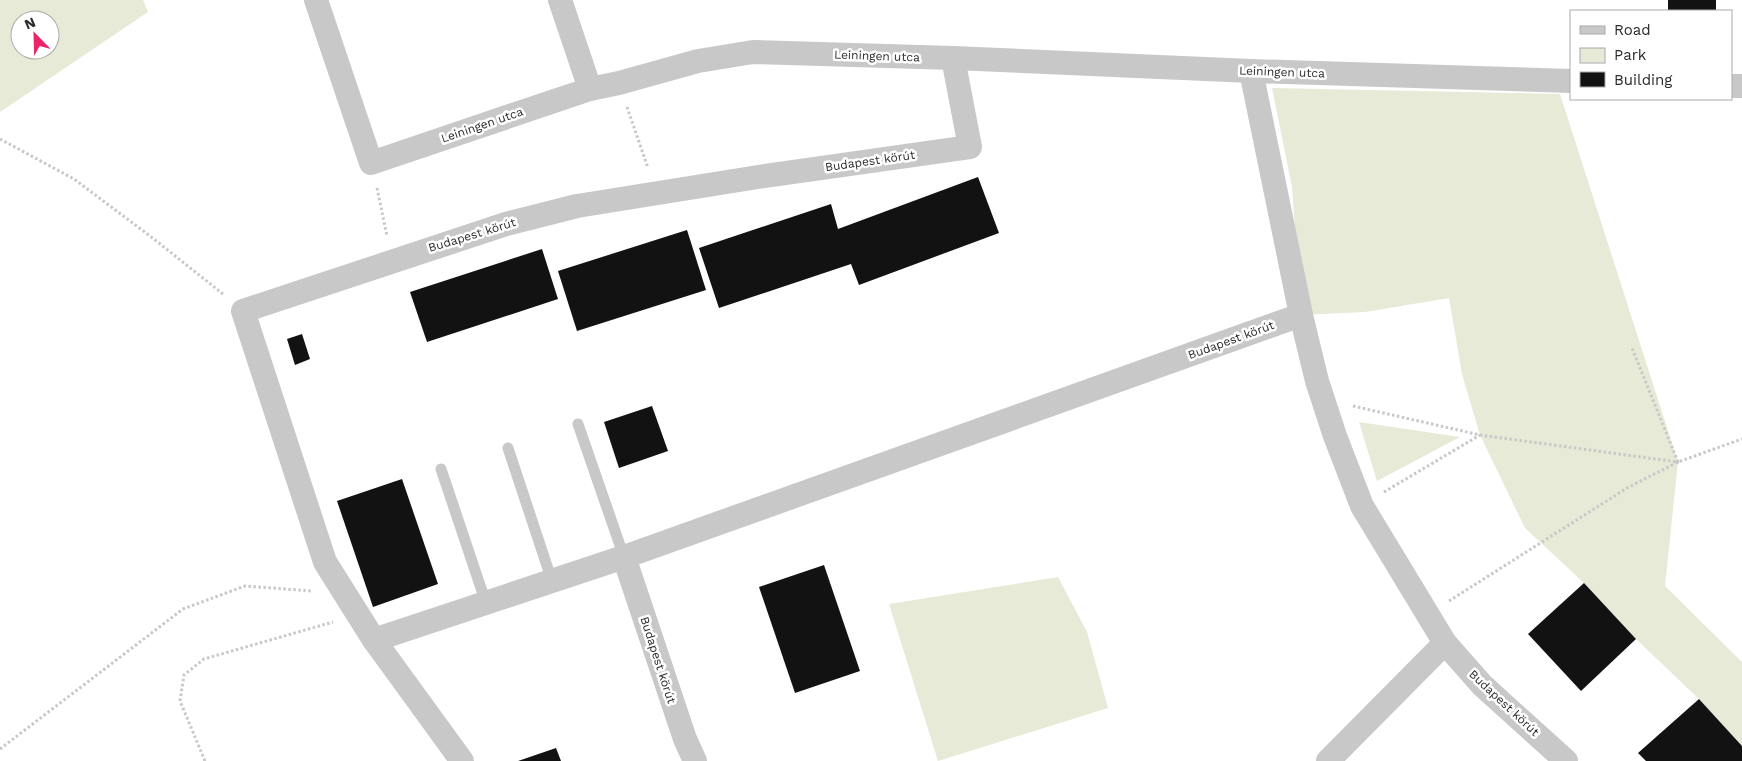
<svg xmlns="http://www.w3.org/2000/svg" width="1742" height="761" viewBox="0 0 1742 761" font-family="'Work Sans',sans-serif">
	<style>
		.green { fill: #e7ead7; fill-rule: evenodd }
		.building { fill: #121212 }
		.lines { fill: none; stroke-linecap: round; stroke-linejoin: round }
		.path { stroke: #c8c8c8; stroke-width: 3; stroke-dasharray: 2.5 2.5; stroke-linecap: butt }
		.lane { stroke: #c8c8c8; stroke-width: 11 }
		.street { stroke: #c8c8c8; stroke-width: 24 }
		.labels { text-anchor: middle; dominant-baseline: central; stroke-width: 5; stroke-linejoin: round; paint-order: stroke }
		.street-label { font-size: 12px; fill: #2b2b2b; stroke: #fff }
	</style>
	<rect width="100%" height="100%" fill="#fff"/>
	<g class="green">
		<path d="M0,0H143L148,12L0,112ZM20,20H50V50H20Z"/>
		<path d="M1272,88L1560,94L1678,462L1665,586L1742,662V746L1699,699L1636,639L1584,583L1525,528L1480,435L1462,374L1449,298L1365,312L1301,315L1292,187Z"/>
		<path d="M1359,422L1460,437L1377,481Z"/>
		<path d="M1058,577L1087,632L1108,708L938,761L889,604Z"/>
	</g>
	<g class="building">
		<rect x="1668" y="0" width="48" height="11"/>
		<path d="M978,177L999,233L859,285L851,264L719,308L699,248L831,204L838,229Z"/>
		<path d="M687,230L706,290L577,331L558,271Z"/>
		<path d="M542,249L558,299L427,342L410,292Z"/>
		<path d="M302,334L310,359L295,365L287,339Z"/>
		<path d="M652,406L668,451L619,468L604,422Z"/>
		<path d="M402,479L438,584L373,607L337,501Z"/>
		<path d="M824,565L860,671L795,693L759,587Z"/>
		<path d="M1584,583L1636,639L1581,691L1528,634Z"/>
		<path d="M1699,699L1742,746V761H1646L1638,753Z"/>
		<path d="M556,748L561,761H518Z"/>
	</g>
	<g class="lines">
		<g class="path">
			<path d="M627,107L648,168"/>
			<path d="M0,139L74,179L150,236L223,294"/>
			<path d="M377,188L387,236"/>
			<path d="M1353,406L1480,435L1678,462L1632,348"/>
			<path d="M1384,492L1480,435"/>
			<path d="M1449,601L1627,488L1678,462L1742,439"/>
			<path d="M0,749L183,609L245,586L312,591"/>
			<path d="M205,761L180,701L184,675L204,659L333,622"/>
		</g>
		<g class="lane">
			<path d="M578,424L624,557"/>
			<path d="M508,448L552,581"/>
			<path d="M441,469L486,603"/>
		</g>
		<g class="street">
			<path d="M316,0L371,163L590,89L619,83L698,61L753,52L953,58L1251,71L1571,81"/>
			<path d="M560,0L590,89"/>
			<path d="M1251,71L1301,315L1317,381L1335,436L1362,506L1445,643L1482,685L1566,761"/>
			<path d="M1731,86H1742"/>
			<path d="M624,557L685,739L695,761"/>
			<path d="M374,640L624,557L1301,315"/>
			<path d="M462,761L374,640L325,562L243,311L506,224L577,206L758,177L970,147L953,58"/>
			<path d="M1328,761L1445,643"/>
		</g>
	</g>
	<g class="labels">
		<g class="street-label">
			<text transform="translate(877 56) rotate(2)">Leiningen utca</text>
			<text transform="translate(1282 72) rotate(2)">Leiningen utca</text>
			<text transform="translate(482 125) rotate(-19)">Leiningen utca</text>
			<text transform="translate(870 161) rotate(-8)">Budapest körút</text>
			<text transform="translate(472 235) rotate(-17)">Budapest körút</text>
			<text transform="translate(1231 340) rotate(-20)">Budapest körút</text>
			<text transform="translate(658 660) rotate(72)">Budapest körút</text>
			<text transform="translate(1504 703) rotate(43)">Budapest körút</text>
		</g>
	</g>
	<rect x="1570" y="10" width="162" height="90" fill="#ffffff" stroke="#aaaaaa"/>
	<rect x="1580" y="26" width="25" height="8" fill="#c8c8c8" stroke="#aaaaaa"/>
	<text x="1614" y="35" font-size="15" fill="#2b2b2b">Road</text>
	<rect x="1580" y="48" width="25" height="15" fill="#e7ead7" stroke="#aaaaaa"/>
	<text x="1614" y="60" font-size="15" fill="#2b2b2b">Park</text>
	<rect x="1580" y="72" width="25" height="15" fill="#121212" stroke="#aaaaaa"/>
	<text x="1614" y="85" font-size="15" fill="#2b2b2b">Building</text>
	<g transform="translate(35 35) rotate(337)"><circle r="24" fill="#ffffff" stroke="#aaaaaa"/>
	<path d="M0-4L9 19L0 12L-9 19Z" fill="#ec246a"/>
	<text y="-8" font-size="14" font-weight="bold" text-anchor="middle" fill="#2b2b2b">N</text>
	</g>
</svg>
